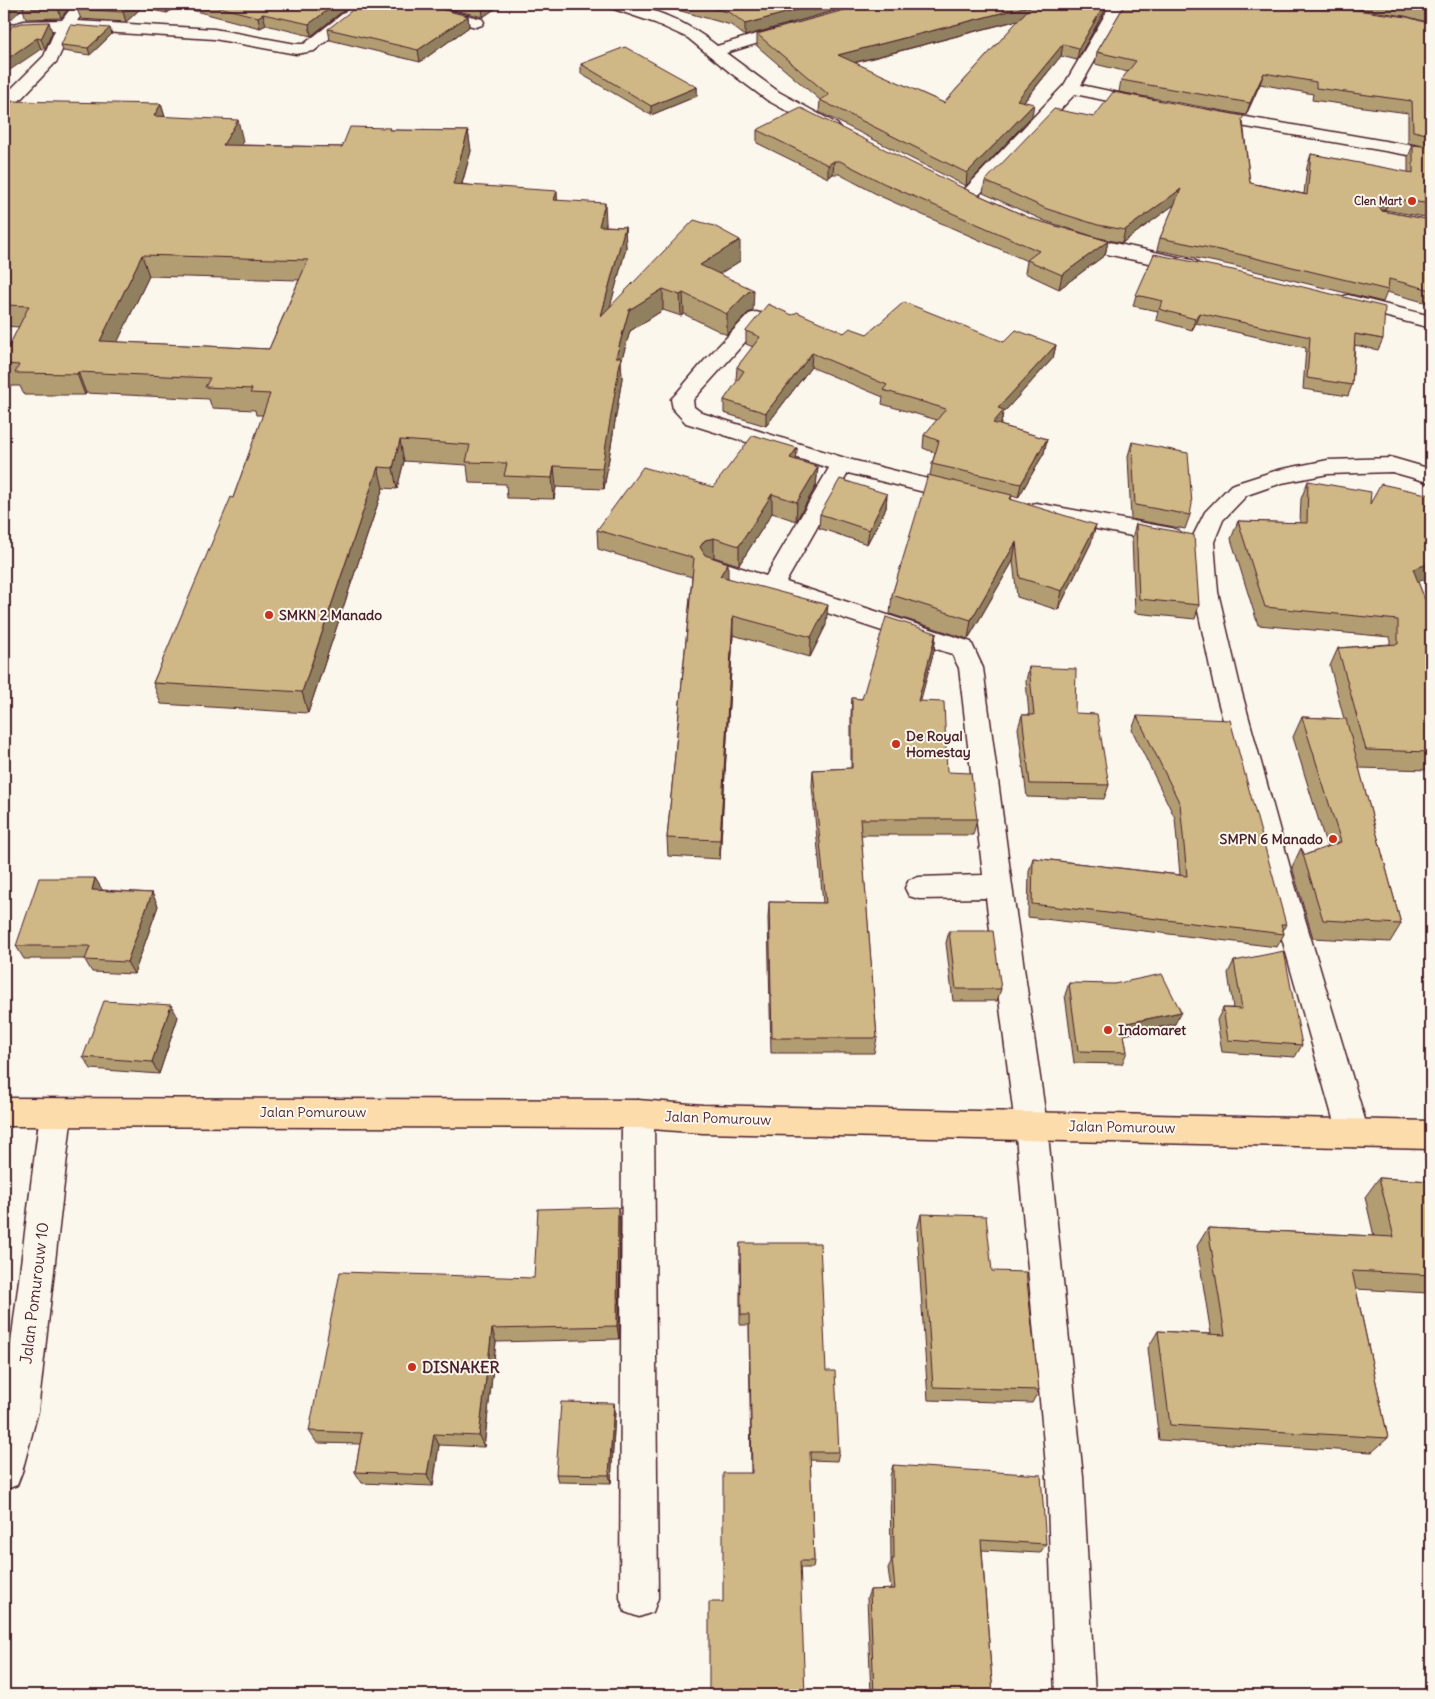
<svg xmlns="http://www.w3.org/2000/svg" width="1435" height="1699" viewBox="0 0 1435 1699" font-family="Delius,sans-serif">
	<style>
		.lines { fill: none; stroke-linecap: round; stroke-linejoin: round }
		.minor-casing { stroke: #4a1f2b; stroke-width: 3 }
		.major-casing { stroke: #4a1f2b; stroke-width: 3 }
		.minor { fill: #fbf7ec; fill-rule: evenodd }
		.major { fill: #fddcac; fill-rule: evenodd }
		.wall { fill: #b29d73; stroke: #4a1f2b; fill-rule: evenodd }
		.shaded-wall { fill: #91805e; stroke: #4a1f2b }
		.building { fill: #cfb786; stroke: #4a1f2b; fill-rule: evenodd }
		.poi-dot { fill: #c8321e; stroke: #fbf7ec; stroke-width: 2 }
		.labels { text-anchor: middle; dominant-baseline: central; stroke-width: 4; stroke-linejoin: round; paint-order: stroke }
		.far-poi-label { font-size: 11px; font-weight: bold; fill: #4a1f2b; stroke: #fbf7ec; text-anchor: end }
		.poi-label { font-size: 14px; font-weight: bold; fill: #4a1f2b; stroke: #fbf7ec; text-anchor: start }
		.street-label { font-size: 14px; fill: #4a1f2b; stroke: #fbf7ec }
		.near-street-label { font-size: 16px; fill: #4a1f2b; stroke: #fbf7ec }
		.near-poi-label { font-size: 16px; font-weight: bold; fill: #4a1f2b; stroke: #fbf7ec; text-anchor: start }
	</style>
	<rect width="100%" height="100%" fill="#fbf7ec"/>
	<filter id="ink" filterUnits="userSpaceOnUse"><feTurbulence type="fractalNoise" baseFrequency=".02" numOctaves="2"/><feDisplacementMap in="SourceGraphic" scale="10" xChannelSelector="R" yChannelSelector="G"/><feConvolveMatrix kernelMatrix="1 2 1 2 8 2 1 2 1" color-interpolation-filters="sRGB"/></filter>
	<g filter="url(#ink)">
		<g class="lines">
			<defs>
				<g id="minor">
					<path d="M74,4H90L77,21L214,29L296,44H304L355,4H372L314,51L296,54L214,39L71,30L57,61L18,102L4,108V96L44,56L55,30L25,31L4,37V27L24,21L62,20Z"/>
					<path d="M397,4H422L482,19L484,22L482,25L476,27L400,7Z"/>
					<path d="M605,4C644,1 688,22 717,46L786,25H798L800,28L798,31L726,53L779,92L837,124L840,128L837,132L831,133L825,132L767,100L732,74L688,38L655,23L608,7Z"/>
					<path d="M1103,4H1119L1123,8L1122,13L1081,85L1152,100L1154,104L1152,108L1146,109L1075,94L974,200L968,201L962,200L959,196L962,192L1064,85L1106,13L1107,9Z"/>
					<path d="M1206,110L1431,149V159L1200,119L1198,115L1200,111Z"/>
					<path d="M1070,231L1096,239L1196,261L1199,265L1196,269L1189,271C1168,266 1069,250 1061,237L1063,233Z"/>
					<path d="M1348,295L1431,316V328L1341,305L1338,301L1341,297Z"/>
					<path d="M756,312L763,314L766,318L763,322L693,400L694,407L702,413L848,459L968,489L971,494L968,499L960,501L848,473L786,582L971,642L983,668L1012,886L1047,1125L1083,1477L1095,1695H1055L1047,1477L1015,1125L986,898L919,899L909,896L905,888L909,880L919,877L983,875L959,668L952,654L706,573L702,567L706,561L714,559L766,576L829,468L686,423L673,409L671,399L675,395L704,361L749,314Z"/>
					<path d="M1393,458L1431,469V483L1392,472L1328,474L1282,483L1247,495L1223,520L1214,542L1218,592L1240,686L1294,882L1369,1133L1364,1143L1353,1147L1342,1143L1337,1133L1266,882L1214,686L1194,592L1190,542L1205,512L1231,485L1278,470L1328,460Z"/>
					<path d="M1036,503L1171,528L1179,531L1183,536L1179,541L1171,544L1028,515L1025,510L1028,505Z"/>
					<path d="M56,1099L67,1103L72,1113L38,1411L22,1472L17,1485L4,1490V1399L40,1113L45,1103Z"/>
					<path d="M638,1100L649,1104L654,1114L658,1598L653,1612L639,1617L625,1612L620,1598L622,1114L627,1104Z"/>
				</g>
				<path id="major" d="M4,1098L638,1100L703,1105L1431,1121V1149L703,1133L638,1128L4,1126Z"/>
			</defs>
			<use href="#minor" class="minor-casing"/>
			<use href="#major" class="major-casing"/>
			<use href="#minor" class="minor"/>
			<use href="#major" class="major"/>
		</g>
		<g class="wall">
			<path d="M4,4H72L61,18L26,19L23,9L24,7Z"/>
			<path d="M81,4H352L311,36L266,25L260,28L180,7L179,5L167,13L141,8L126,22L81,19L77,9Z"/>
			<path d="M429,4H502L483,17Z"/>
			<path d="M656,4H859L745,36L731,25Z"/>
			<path d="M866,4H1106L1104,12L1077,60L1061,56L1024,102L1032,116L966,186L819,112L820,100L757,46V34ZM1019,20L944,103L854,63Z"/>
			<path d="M1121,4H1206L1210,5L1431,24V218L1385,210L1382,211L1431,220V304L1387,292L1383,302L1230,265L1157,250L1160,238L1175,204L1122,243L1095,237L1045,221L983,193L985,181L1094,117L1243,121L1250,183L1304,194L1307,167L1311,154L1408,173V157L1413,145L1429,147L1408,143V113L1312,100L1313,94L1260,84L1246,115L1119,92L1121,80L1128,72L1095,64L1097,52L1124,6Z"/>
			<path d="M1229,4H1431V23L1405,16L1352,8Z"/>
			<path d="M468,16L469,27L420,62L330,40L328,29Z"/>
			<path d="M22,23L52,32L45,49H41Z"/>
			<path d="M112,34L90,55L63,51L61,45Z"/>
			<path d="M581,64L697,87V96L651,115L581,74Z"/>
			<path d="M161,104L165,117L243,141L240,145L342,147L390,128V130L468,131L471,151L462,184L557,200L606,223V226L625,227L626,248L610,306L740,261L719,274L753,311L748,313L727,335L684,314L681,316L663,310L630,331L621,362L622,378L604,489L556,487L554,499L507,498L506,484L469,483L467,465L404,461L397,489L383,488L308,713L161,704L153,683L233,498L263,415H256L255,410L212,408L209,399L86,393L85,395H24L20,386H9L4,374V356L19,327L4,326V114ZM149,276L299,280L269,349L117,342Z"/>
			<path d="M757,130L963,188L1032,219L1108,241L1105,255L1059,289L1025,273L1027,261L882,197L839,174H833L828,178L757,143Z"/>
			<path d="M1136,295L1383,339L1378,350L1355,345L1352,385L1348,396L1303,389L1306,348L1196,323L1192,330L1156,320L1158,311L1133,306Z"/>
			<path d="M792,315L844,333L1056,345L1053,358L1003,413L1001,424L1000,425L1047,439L1044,453L1018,498L1012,496L1011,499L1091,543L1058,610L1017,597L1013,561L968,639L890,614L892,595L930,476L932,464L935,453L923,448L924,435L937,420L882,404L883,397L811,367L766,426L724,413V400L738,381L736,380L737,367L753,347L746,344V331Z"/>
			<path d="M1132,442L1190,515L1185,529L1131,519L1128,456Z"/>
			<path d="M797,448L796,460L818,467L816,486L796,521L772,513L739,565L714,557L712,558L728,578L826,625L810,657L733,635L720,859L668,856L667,838L692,577L598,549L597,530L713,487Z"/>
			<path d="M1308,481L1370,504L1418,582L1431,615V770L1359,768L1401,924L1390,942L1313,938L1292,867L1301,848L1305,855L1327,847L1293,737L1302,717L1344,719L1330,666L1338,648L1390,644V637L1258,625L1231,539L1238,521L1300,523L1301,499Z"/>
			<path d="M887,494L886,508L867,544L819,528L820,514Z"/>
			<path d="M1136,524L1199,605L1195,619L1135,613L1132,538Z"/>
			<path d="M936,633L934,650L920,701L947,772L977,819L973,835H861L877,1038L874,1053H771L768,918L769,902L823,903L812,786L813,770L851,768V715L852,698L862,699Z"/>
			<path d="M1029,667L1075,713L1109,785L1104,799L1027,797L1018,728L1022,715H1029L1026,681Z"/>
			<path d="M1137,716L1286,924L1283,930L1284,934L1277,947L1028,917L1029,871L1033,858L1180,875L1175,818L1132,730Z"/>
			<path d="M95,878L102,890L152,893L158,906L134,974L92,972L85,960V959H24L16,946Z"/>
			<path d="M949,931L1001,989L997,1001H953L946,943Z"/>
			<path d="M1234,961L1302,1045L1295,1057L1222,1052L1217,1020L1223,1008H1233L1228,973Z"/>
			<path d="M1069,983L1175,1024L1124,1035L1127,1052L1122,1064L1074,1063L1065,995Z"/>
			<path d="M178,1017L159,1074L91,1069L83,1057Z"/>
			<path d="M1379,1178L1431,1181V1308L1428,1293L1356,1289L1388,1438L1372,1452L1159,1440L1148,1348L1158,1331L1211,1334L1197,1246L1208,1228L1374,1236L1365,1197Z"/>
			<path d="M921,1214L992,1271L1039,1390L1032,1403L928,1400L917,1230Z"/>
			<path d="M620,1221L619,1339L496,1342L484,1447L439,1445L433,1486L362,1483L355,1472L360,1444L317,1443L309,1431L534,1278Z"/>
			<path d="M740,1243L826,1371L839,1452L837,1461L810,1460L814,1561L813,1568H800L751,1473L749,1325H740Z"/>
			<path d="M614,1403L615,1412L611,1483L558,1482L556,1474Z"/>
			<path d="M893,1465L1046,1544L1040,1553L982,1550L993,1695H871L867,1598L870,1590H891L888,1568L891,1562L890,1476Z"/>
		</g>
		<g class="shaded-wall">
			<path d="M13,4H27L4,26V12Z"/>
			<path d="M61,4H72L61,18L58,8Z"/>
			<path d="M131,4H140L141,8L126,22L123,12Z"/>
			<path d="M164,4H179V5L167,13Z"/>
			<path d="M336,4H352L311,36L309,24Z"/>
			<path d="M485,4H502L483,17L482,6Z"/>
			<path d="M819,4H859L745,36V24Z"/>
			<path d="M1105,4H1106L1104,12L1077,60L1079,48Z"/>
			<path d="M1032,5L1030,17L837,67L838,55Z"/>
			<path d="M263,14L266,25L260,28L258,17Z"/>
			<path d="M468,16L469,27L420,62L418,50Z"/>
			<path d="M49,22L52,32L45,49L41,39Z"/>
			<path d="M110,28L112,34L90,55L88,48Z"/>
			<path d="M37,38L41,49L4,74V61Z"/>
			<path d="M1063,44L1061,56L1015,112L1017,100Z"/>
			<path d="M1264,73L1260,84L1246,115L1250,103Z"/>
			<path d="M697,87V96L651,115V106Z"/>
			<path d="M161,104L167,124L154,116Z"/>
			<path d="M1034,104L1032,116L966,186L967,173Z"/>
			<path d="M238,120L243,141L229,166L223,145Z"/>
			<path d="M468,131L471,151L456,204L453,184Z"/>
			<path d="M834,161L833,174L828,178V165Z"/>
			<path d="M1181,189L1178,202L1122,243L1125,230Z"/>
			<path d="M557,191L558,211L554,200Z"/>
			<path d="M1390,198L1385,210L1377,212L1379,206L1382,200Z"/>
			<path d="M605,203L606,223L600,246L599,226Z"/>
			<path d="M625,227L626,248L602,337L601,316Z"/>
			<path d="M740,240V261L700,286V265Z"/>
			<path d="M1108,241L1105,255L1059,289L1062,275Z"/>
			<path d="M142,255L149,276L108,362L100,341Z"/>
			<path d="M663,289V310L630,331L621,362L622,378L604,489L602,468L616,357L629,310Z"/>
			<path d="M754,290L753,311L748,313L727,335V314L748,292Z"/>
			<path d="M683,293L684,314L681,316L680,295Z"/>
			<path d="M1199,313L1196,323L1192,330L1195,319Z"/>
			<path d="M1056,345L1053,358L1003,413L1001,424L991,436L993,423L998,408Z"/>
			<path d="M812,353L811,367L766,426V413Z"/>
			<path d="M78,372L86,393L85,395L77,374Z"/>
			<path d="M1047,439L1044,453L1018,498L1021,484Z"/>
			<path d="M400,440L404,461L397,489L393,468Z"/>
			<path d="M797,448L796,468L790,458Z"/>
			<path d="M554,466L556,487L554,499L552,478Z"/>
			<path d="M378,467L383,488L308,713L302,692Z"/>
			<path d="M818,467L816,486L796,521L797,502Z"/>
			<path d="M772,494V513L739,565V546Z"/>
			<path d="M887,494L886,508L867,544L869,530Z"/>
			<path d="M1096,525L1091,543L1058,610L1062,591Z"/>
			<path d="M714,538V557L706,559L700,547L705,540Z"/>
			<path d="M1016,542L1013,561L968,639L971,620Z"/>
			<path d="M728,563V582L720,576Z"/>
			<path d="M1431,563V577L1404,587L1413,569Z"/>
			<path d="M828,605L826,625L810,657L811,637Z"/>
			<path d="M733,616V635L720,859V840Z"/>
			<path d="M936,633L934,650L916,718L918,701Z"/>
			<path d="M95,878L103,891L92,890Z"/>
			<path d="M152,893L158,906L134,974L127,962Z"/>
			<path d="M171,1005L178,1017L159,1074L152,1062Z"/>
			<path d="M1181,1012L1175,1024L1117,1036L1122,1024Z"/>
			<path d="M618,1207L620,1221L619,1339L617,1326Z"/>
			<path d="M492,1329L496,1342L484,1447L479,1436Z"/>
			<path d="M614,1403L615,1412L611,1483L609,1475Z"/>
			<path d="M434,1434L439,1445L433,1486L427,1475Z"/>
		</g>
		<g class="building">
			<path d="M4,4H13L4,12Z"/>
			<path d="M26,4H61L58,8L23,9Z"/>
			<path d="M81,4H131L123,12L77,9Z"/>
			<path d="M207,4H336L309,24L263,14L258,17Z"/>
			<path d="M360,4H421L468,16L418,50L328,29Z"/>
			<path d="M471,4H485L482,6Z"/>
			<path d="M697,4H819L745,24L731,13Z"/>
			<path d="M866,4H1105L1079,48L1063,44L1017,100L1034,104L967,173L820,100L829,95L757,34ZM1032,5L944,103L838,55Z"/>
			<path d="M1125,4H1206L1210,5L1356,10L1407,17L1431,24V135L1413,131L1412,101L1316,88V82L1264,73L1250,103L1121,80L1136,61L1097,52Z"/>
			<path d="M1404,4H1431V10L1409,5Z"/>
			<path d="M49,22L41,39L37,38L4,61V38L12,26L22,23Z"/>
			<path d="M70,25L110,28L88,48L61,45Z"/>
			<path d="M625,47L697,87L651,106L581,64Z"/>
			<path d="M1113,92L1244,116L1242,119L1250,183L1307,195L1311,154L1413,173V145L1431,147V204L1390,198L1382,200L1379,206L1382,211L1431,220V290L1389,279L1388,290L1234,253L1160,238L1181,189L1125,230L1098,225L1047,209L985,181L1054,109L1094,117Z"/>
			<path d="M12,101L161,104L154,116L238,120L223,145L342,147L350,127L390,128L389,130L468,131L453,184L557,191L554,200L605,203L599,226L625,227L601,316L694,220L714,226L740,240L700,265L754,290L748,292L727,314L683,293L680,295L663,289L629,310L616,357H621L602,468L554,466L552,478L504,476L507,463L466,462L470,445L400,440L393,468L378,467L302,692L153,683L231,497L233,498L270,394L250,393L252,389L205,387L210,378L78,372L77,374L15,373L19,365L4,364V356L29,306L4,305V216L7,210H4V114ZM142,255L308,260L269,349L100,341Z"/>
			<path d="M801,108L963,188L1032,219L1108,241L1062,275L1027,260L1039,251L883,183L840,161H834L828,165L757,130Z"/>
			<path d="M1154,254L1233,270L1385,307L1383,339L1355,334L1352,385L1307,378L1310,337L1199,313L1195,319L1159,309L1163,301L1136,295Z"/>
			<path d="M904,302L1004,342L1016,330L1056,345L998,408L1004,410L993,423L1047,439L1021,484L932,464L939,441L924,435L946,409L883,390L887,385L812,353L766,413L724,400L744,371L737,367L760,337L746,331L768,304L792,315L797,312L844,333L850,328L867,334Z"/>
			<path d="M753,435L797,448L790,458L818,467L797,502L772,494L739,546L714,538L705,540L700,547L705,555L728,563L720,576L828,605L811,637L733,616L720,840L667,838L694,558L597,530L643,467L713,487Z"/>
			<path d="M1132,442L1188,453L1192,504L1190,515L1135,505Z"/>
			<path d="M928,475L1012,495L1010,499L1096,525L1062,591L1020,578L1016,542L971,620L892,595Z"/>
			<path d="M840,479L887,494L869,530L820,514Z"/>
			<path d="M1308,481L1371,492L1370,504L1381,484L1431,495V563L1413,569L1431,615V752L1366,750L1338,648L1398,644V620L1265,607L1238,521L1307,523Z"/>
			<path d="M1136,524L1194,535L1199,605L1139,599Z"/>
			<path d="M886,617L936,633L918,701L944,702L947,772L971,773L977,819H860L877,1038H772L769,902L826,903L813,770L852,768V698L862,699Z"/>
			<path d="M1029,667L1076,669L1075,713L1097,714L1109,785L1030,784L1022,715H1034Z"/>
			<path d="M1137,716L1230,720L1286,924H1281L1284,934L1032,904L1033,858L1187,876L1180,804Z"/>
			<path d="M1302,717L1346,719L1401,924L1323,920L1301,848L1305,855L1341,842Z"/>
			<path d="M39,878H95L92,890L152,893L127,962L85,960L90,946H16Z"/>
			<path d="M949,931H993L1001,989H956Z"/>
			<path d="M1284,951L1302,1045L1228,1040L1223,1008L1242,1009L1234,961Z"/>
			<path d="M1162,974L1181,1012L1122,1024L1127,1052L1078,1051L1069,983L1114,984Z"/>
			<path d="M104,1001L171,1005L152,1062L83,1057Z"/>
			<path d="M1379,1178L1431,1181V1275L1352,1271L1388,1438L1170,1425L1158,1331L1225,1335L1208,1228L1394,1237Z"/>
			<path d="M618,1207L617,1326L492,1329L479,1436L434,1434L427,1475L355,1472L362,1433L309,1431L340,1272L534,1278L538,1209Z"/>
			<path d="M921,1214L986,1216L992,1271L1026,1272L1039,1390L933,1387Z"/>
			<path d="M740,1243H820L826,1371H835L839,1452H810L814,1561H800L805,1695H709V1602H723V1473H752L749,1315H741Z"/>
			<path d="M561,1402L614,1403L609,1475L556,1474Z"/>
			<path d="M893,1465L1041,1475L1046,1544L981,1540L993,1695H874L870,1590L895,1589L892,1559H894Z"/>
		</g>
	</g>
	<g class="poi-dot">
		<circle cx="1412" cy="201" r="5"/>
		<circle cx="269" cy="615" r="5"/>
		<circle cx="896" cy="744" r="5"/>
		<circle cx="1333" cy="839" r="5"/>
		<circle cx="1108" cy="1030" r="5"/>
		<circle cx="412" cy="1367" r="5"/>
	</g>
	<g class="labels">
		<g class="far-poi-label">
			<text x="1402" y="201">Clen Mart</text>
		</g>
		<g class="poi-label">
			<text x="279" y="615">SMKN 2 Manado</text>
			<text x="906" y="736">De Royal<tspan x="906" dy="16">Homestay</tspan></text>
			<text x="1323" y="839" text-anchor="end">SMPN 6 Manado</text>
			<text x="1118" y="1030">Indomaret</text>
		</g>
		<g class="street-label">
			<text x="313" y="1112">Jalan Pomurouw</text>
			<text transform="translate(718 1118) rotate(2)">Jalan Pomurouw</text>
			<text transform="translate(1122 1127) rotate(1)">Jalan Pomurouw</text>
		</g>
		<g class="near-street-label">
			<text transform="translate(34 1293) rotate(-83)">Jalan Pomurouw 10</text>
		</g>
		<g class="near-poi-label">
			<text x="422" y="1367">DISNAKER</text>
		</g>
	</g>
	<rect width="1435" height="1699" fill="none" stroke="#fbf7ec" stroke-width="20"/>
	<rect x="10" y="10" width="1415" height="1679" fill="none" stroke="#4a1f2b" stroke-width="2" filter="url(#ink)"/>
</svg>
